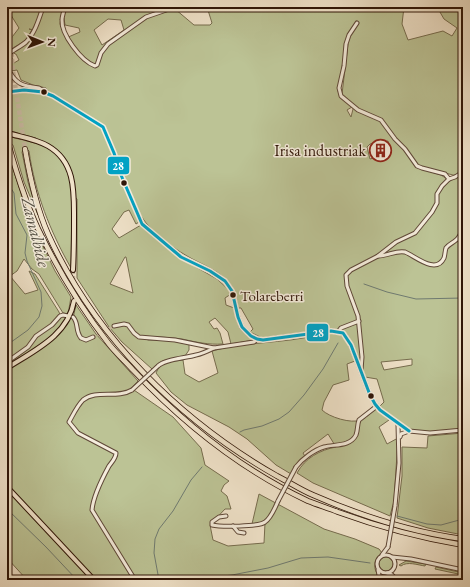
<svg xmlns="http://www.w3.org/2000/svg" width="470" height="587" viewBox="0 0 470 587" font-family="'EB Garamond',serif">
	<style>
		.green { fill: #bcc395; stroke: #766c4e; fill-rule: evenodd }
		.lines { fill: none; stroke-linecap: round; stroke-linejoin: round }
		.stream { stroke: #6f7a70; stroke-width: 1 }
		.minor-tunnel { stroke: #c9baa3; stroke-width: 3; stroke-dasharray: 3 1.5; stroke-linecap: butt }
		.major-tunnel { stroke: #c9baa3; stroke-width: 4; stroke-dasharray: 4 2; stroke-linecap: butt }
		.highway-tunnel { stroke: #c9baa3; stroke-width: 4.5; stroke-dasharray: 4.5 2; stroke-linecap: butt }
		.minor-casing { stroke: #5f4838; stroke-width: 5 }
		.major-casing { stroke: #2f1507; stroke-width: 6 }
		.highway-casing { stroke: #2f1507; stroke-width: 6 }
		.minor { stroke: #f5eddd; stroke-width: 3 }
		.major { stroke: #f0e3ca; stroke-width: 4 }
		.highway { stroke: #f0e3ca; stroke-width: 4.5 }
		.minor-bridge-casing { stroke: #5f4838; stroke-width: 5; stroke-linecap: butt }
		.minor-bridge { stroke: #f5eddd; stroke-width: 3 }
		.bus-1-casing { stroke: #f5eddd; stroke-width: 6 }
		.bus-1 { stroke: #02a2c4; stroke-width: 3 }
		.bus-dot { fill: #2f1507; stroke: #f5eddd; stroke-width: 1.5 }
		.labels { text-anchor: middle; dominant-baseline: central; stroke-width: 3; stroke-linejoin: round; paint-order: stroke }
		.bus-label { font-size: 15px; fill: #2f1507; stroke: #f5eddd; text-anchor: start }
		.poi-label { font-size: 16px; fill: #2f1507; stroke: #f5eddd; text-anchor: end }
		.water-label { font-size: 17px; font-style: italic; fill: #545044; stroke: #f5eddd }
		.line-badge { stroke: #f5eddd; stroke-width: 1.5 }
		.badge-label { font-size: 11px; text-anchor: middle; font-weight: bold; fill: #fff }
	</style>
	<rect width="100%" height="100%" fill="#f0e3ca"/>
	<filter id="stains"><feTurbulence type="fractalNoise" baseFrequency=".005" numOctaves="4"/><feColorMatrix values="0 0 0 0 .2 0 0 0 0 .09 0 0 0 0 .02 0 0 0 .5 -.17"/></filter>
	<radialGradient id="worn" r=".72"><stop offset=".6" stop-color="#630" stop-opacity="0"/><stop offset="1" stop-color="#630" stop-opacity=".3"/></radialGradient>
	<g class="green">
		<path d="M7,7H178L175,9L194,25H210L212,23L207,7H404L402,24L408,40L443,31L452,36L457,28L444,19L437,7H463V90L462,91L463,97L462,100L463,102V171L456,175H453L426,168L425,170L441,175L450,181L463,174V429C450,430 422,435 410,430C398,425 389,414 379,407L384,402L377,379L365,377L352,343L346,333L342,336L348,344L355,361L347,364L349,380L333,385L324,402L322,410C329,417 351,424 361,420C366,418 371,412 376,409L389,420L379,427L387,444L398,438L394,501L390,516L313,483L297,473C305,458 320,450 336,447L328,434L303,453L306,458L291,474L276,465L247,439L229,427L187,405L171,392L156,373L160,365L166,362L183,360L185,374L199,382L218,373L212,351C246,341 283,344 317,335L315,331L262,338L250,332L253,329L241,308H238C236,301 235,293 232,287C222,271 202,265 187,256C170,246 152,233 141,216L139,222L136,224L129,210L124,212L112,229L119,238L141,225L171,251L189,263L217,279L229,290L231,294L225,298L226,305L234,308L240,329L254,340L231,344L228,332L215,318L209,322L214,329L217,328L220,333L223,344C208,345 196,342 182,339C169,337 155,337 141,336L148,340H167L189,344V350L185,356L162,361L152,369L122,342L109,327L77,278V199L72,196L71,268C50,231 35,193 29,151L28,150L24,149L22,152L28,182L38,215L24,182L13,145L11,144H7V136L35,143L36,138L7,130V94L25,92H36L49,96L46,88L33,85L21,80L17,70L11,71L7,64V56L10,53L14,63L19,60L16,54H15L13,52L26,44L35,30L29,29L32,30L26,40L7,52V40L9,41L19,28L9,12L7,13ZM61,17L64,18L65,25L79,28L80,32L66,38L60,24ZM108,19L121,20L124,30L102,45L94,30ZM346,43L348,44L342,94L354,105L351,117L347,110L352,107L340,96L338,91ZM388,141L391,153L370,159L367,147L370,144ZM125,257H126L133,293L110,284ZM412,359V365L384,370L381,362Z"/>
		<path d="M7,150L23,200L34,228L55,271L71,297L68,314L63,313L39,274L32,269L24,259L17,271L10,276L25,294L38,290L29,271L35,274L59,312L60,315L73,318L76,305L96,334L138,381L131,388L173,417L201,448L205,465L229,481L224,485L221,491L227,496L231,509H225L210,525L213,540L228,546L264,543L265,523L252,524L259,494L324,529L355,539L379,549L382,553C375,558 372,567 378,575L377,580H27L7,558V224L11,226L7,223Z"/>
		<path d="M463,433V535L428,528L397,518L402,476V447L427,448L428,436Z"/>
		<circle cx="386" cy="564" r="7"/>
		<path d="M406,561L426,564L425,566C418,565 407,561 401,566L399,565Z"/>
		<path d="M436,567L463,573V575L435,569Z"/>
	</g>
	<g class="lines">
		<g class="stream">
			<path d="M7,182L14,193L16,214L27,235L25,253L27,261L41,292L42,306L39,317L28,330L7,345"/>
			<path d="M364,284L387,292L416,299L463,298"/>
			<path d="M240,432L244,430L262,426L279,419L289,412L304,395L323,369L338,343"/>
			<path d="M7,509L46,547L77,580"/>
			<path d="M397,516L427,524L441,525L463,519"/>
			<path d="M159,580L154,553L155,539L159,529L173,511L191,480L202,467"/>
			<path d="M189,580L232,575L268,568L301,558L328,557L370,563"/>
		</g>
		<path class="minor-tunnel" d="M93,337L114,326"/>
		<path class="major-tunnel" d="M73,270L74,301"/>
		<path class="highway-tunnel" d="M8,7L13,71L25,149"/>
		<defs>
			<g id="minor">
				<path d="M65,7C64,11 62,16 62,20C61,34 81,61 95,66L97,65L101,53L108,44L146,17L175,7"/>
				<path d="M357,23L349,35L346,44L344,66L339,88L341,96L358,110L381,120L395,139L405,149L417,166L422,168L445,174L449,179"/>
				<path d="M7,55C13,50 20,47 26,42C35,33 39,19 43,7"/>
				<path d="M7,67C15,84 22,86 39,88L42,90L43,92"/>
				<path d="M7,92L24,90L43,92L53,96L103,127L114,153L121,175L142,224L181,257L210,271L225,281L232,291L238,317L242,327L251,336L257,339L263,340L331,331L343,333L351,345L370,395L375,404L380,410L409,431"/>
				<path d="M378,256C388,256 396,250 405,252C415,256 436,275 444,258C445,255 445,251 446,248C449,244 453,243 456,240C459,238 461,233 463,229"/>
				<path d="M73,317C79,323 75,331 81,338L86,340L93,337"/>
				<path d="M114,326L124,324L128,325L134,333L139,337L175,340L214,348L254,342L257,339"/>
				<path d="M338,332L341,328L359,321"/>
				<path d="M7,362L28,347L36,336L52,325L60,316L63,315L68,316"/>
				<path d="M158,366C165,359 186,358 196,355C202,354 208,351 214,348"/>
				<path d="M361,370L362,357L358,316L347,286L346,275L351,270L378,256L396,242L415,233L432,212L437,203V194L442,186L449,179L455,177L463,172"/>
				<path d="M132,390C117,399 96,389 83,400C77,406 73,415 69,422L78,433L116,453C116,458 112,462 109,466C103,477 93,498 92,510L135,580"/>
				<path d="M400,437L401,434L409,431L430,433L463,430"/>
				<path d="M296,467C302,459 314,450 324,447C334,444 350,447 356,435C358,430 357,425 359,420L377,406"/>
				<path d="M395,506L399,463L398,425"/>
				<path d="M226,516L219,517L212,522V525C220,527 259,527 265,522C271,518 275,508 278,501"/>
				<path d="M233,526L238,532L244,533"/>
				<circle cx="386" cy="564" r="9"/>
				<path d="M382,555L388,547"/>
				<path d="M392,557L411,559L463,570"/>
				<path d="M378,570L380,580"/>
				<path d="M387,573L392,575L397,580"/>
			</g>
			<g id="major">
				<path d="M7,133C21,137 36,139 48,146C76,162 74,193 74,221C74,237 74,253 73,270"/>
				<path d="M7,368C33,351 68,336 74,301"/>
				<path d="M7,487L94,580"/>
			</g>
			<g id="highway">
				<path d="M8,143C17,175 27,208 42,237C61,275 83,311 109,344C116,353 125,361 133,370C183,423 242,470 308,501C318,505 328,508 338,512C379,527 420,538 463,545"/>
				<path d="M25,149C30,178 36,207 48,234C94,336 180,421 277,476C289,482 301,490 313,495C361,516 411,532 463,539"/>
			</g>
		</defs>
		<use href="#minor" class="minor-casing"/>
		<use href="#major" class="major-casing"/>
		<use href="#highway" class="highway-casing"/>
		<use href="#minor" class="minor"/>
		<use href="#major" class="major"/>
		<use href="#highway" class="highway"/>
		<defs>
			<g id="minor-bridge">
				<path d="M132,390L158,366"/>
				<path d="M278,501L296,467"/>
				<path d="M388,547L395,506"/>
			</g>
		</defs>
		<use href="#minor-bridge" class="minor-bridge-casing"/>
		<use href="#minor-bridge" class="minor-bridge"/>
		<defs>
			<path id="bus-1" d="M7,92L24,90L43,92L53,96L103,127L114,153L121,175L142,224L181,257L210,271L225,281L232,291L238,317L242,327L251,336L257,339L263,340L331,331L343,333L351,345L370,395L375,404L380,410L409,431"/>
		</defs>
		<use href="#bus-1" class="bus-1-casing"/>
		<use href="#bus-1" class="bus-1"/>
	</g>
	<defs>
		<symbol id="building-ring" viewBox="-11 -11 22 22"><circle r="9.5" fill="#f5eddd" stroke="#8f2418" stroke-width="1.5"/><path d="M-4-6H4V6H1V3H-1V6H-4ZM-2.5-4.3h1.7v1.8h-1.7ZM.8-4.3h1.7v1.8H.8ZM-2.5-1h1.7V.8h-1.7ZM.8-1h1.7V.8H.8Z" fill="#8f2418"/></symbol>
	</defs>
	<g fill-rule="evenodd">
		<use href="#building-ring" x="368" y="138" width="25" height="25"/>
	</g>
	<g class="bus-dot">
		<circle cx="44" cy="92" r="3.5"/>
		<circle cx="124" cy="183" r="3.5"/>
		<circle cx="233" cy="295" r="3.5"/>
		<circle cx="371" cy="396" r="3.5"/>
	</g>
	<g class="labels">
		<g class="bus-label">
			<text x="240" y="295">Tolareberri</text>
		</g>
		<g class="poi-label">
			<text x="366" y="150">Irisa industriak</text>
		</g>
		<g class="water-label">
			<text transform="translate(36 232) rotate(76)">Zamalbide</text>
		</g>
	</g>
	<g class="line-badge">
		<rect x="107" y="156" width="23" height="19" rx="4" fill="#02a2c4"/>
		<rect x="306" y="323" width="23" height="19" rx="4" fill="#02a2c4"/>
	</g>
	<g class="badge-label">
		<text x="118" y="170">28</text>
		<text x="318" y="337">28</text>
	</g>
	<rect width="470" height="587" fill="none" stroke="#f0e3ca" stroke-width="24"/>
	<rect x="8" y="8" width="454" height="571" fill="none" stroke="#2f1507" stroke-width="2"/>
	<rect x="12" y="12" width="446" height="563" fill="none" stroke="#2f1507"/>
	<g transform="translate(42 42) rotate(91)" stroke="#f5eddd" stroke-width="3" paint-order="stroke">
	<path d="M0-3L7 15L0 10L-7 15Z" fill="#2f1507"/>
	<text y="-6" font-size="11" font-weight="bold" text-anchor="middle" fill="#2f1507">N</text>
	</g>
	<rect width="100%" height="100%" filter="url(#stains)"/>
	<rect width="100%" height="100%" fill="url(#worn)"/>
</svg>
